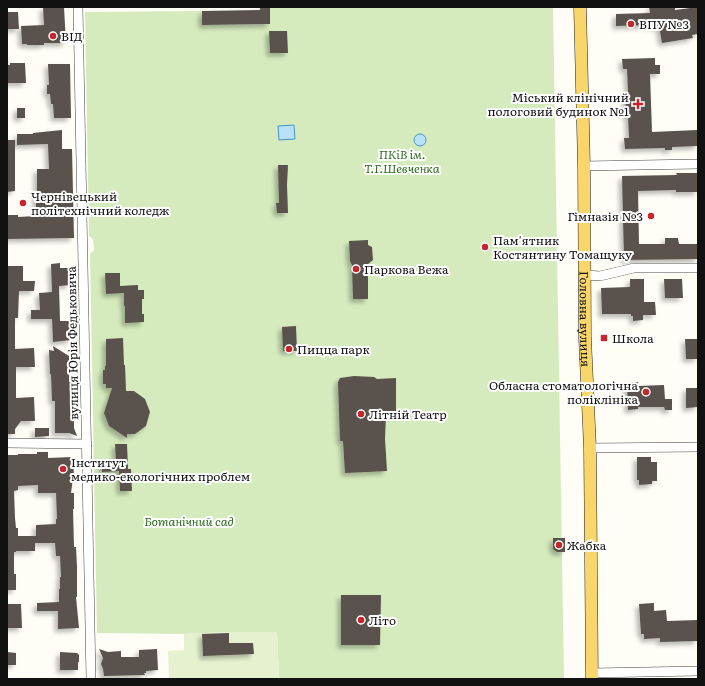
<svg xmlns="http://www.w3.org/2000/svg" width="705" height="686" viewBox="0 0 705 686" font-family="Literata,serif">
	<style>
		.green { fill: #d5ebbd }
		.pitch { fill: #e6f2cf }
		.water { fill: #b9e0f7; stroke: #3f96cf }
		.building { fill: #5a524d; fill-rule: evenodd; filter: url(#shadow) }
		.lines { fill: none; stroke-linecap: round; stroke-linejoin: round }
		.minor-casing { stroke: #444; stroke-width: 10 }
		.major-casing { stroke: #222; stroke-width: 13 }
		.minor { stroke: #fff; stroke-width: 9 }
		.major { stroke: #f9d66b; stroke-width: 12 }
		.poi-dot { fill: #c4262e; stroke: #fff; stroke-width: 1.5 }
		.labels { text-anchor: middle; dominant-baseline: central; stroke-width: 4; stroke-linejoin: round; paint-order: stroke }
		.poi-label { font-size: 12px; fill: #111; stroke: #fff; text-anchor: start }
		.park-label { font-size: 12px; font-style: italic; fill: #2f6b1f; stroke: #fff }
		.street-label { font-size: 12px; fill: #111; stroke: #fff }
	</style>
	<defs>
		<filter id="shadow"><feDropShadow dx="-3.5" dy="3.5" stdDeviation="2" flood-color="#0004"/></filter>
	</defs>
	<rect width="100%" height="100%" fill="#fffdf5"/>
	<path class="green" d="M270,7H553L564,679H279L277,632H228L184,634L97,633L90,254L94,250L93,239L89,236L85,12L202,11L203,25L270,24Z"/>
	<path class="pitch" d="M228,632H277L279,679H169L168,651L184,650V634Z"/>
	<g class="water">
		<path d="M294,125L295,139L279,140L278,126Z"/>
		<circle cx="420" cy="140" r="6"/>
	</g>
	<g class="building">
		<path d="M43,7H64L66,43H44V45H27V44H22L21,26L44,25Z"/>
		<path d="M260,7H270V24L202,25V11L260,10Z"/>
		<path d="M649,7H675V10L698,7V34L692,35L693,38L662,43L659,26L651,27V25L616,26V14L650,13Z"/>
		<path d="M7,12H18L19,29H7Z"/>
		<path d="M269,31H287L288,53H270Z"/>
		<path d="M655,58V65H660V74H650L652,132L698,130V146L672,147V150H665V148L625,149L624,138H629L628,116H626L625,92H628L627,69H623L622,59Z"/>
		<path d="M10,63H25L26,83H7V65H10Z"/>
		<path d="M48,64H70L71,118H54L53,104H51L50,94H47V85H49Z"/>
		<rect x="17" y="108" width="8" height="10"/>
		<path d="M62,130V149H72L74,238L7,239V215H18V217L36,216V192H37V169H49L48,144L17,145V134H33V133Z"/>
		<path d="M7,140H15V191L7,192Z"/>
		<path d="M278,165H288L287,185L288,213H277L276,203H279Z"/>
		<path d="M676,173H698V192H676V190L638,191L639,244H665V238H678L679,244H698V259L624,260L622,176L677,175Z"/>
		<path d="M368,240V245L372,247L373,260L368,264V299H353L352,265L350,261L349,241Z"/>
		<path d="M60,263V268H71V277H70V285L59,286L60,321H70L71,340L53,342L52,319H31V310H40L39,293L52,292L51,264Z"/>
		<path d="M7,266H23V281H35L34,291H19L18,318H15V349L34,348L35,367H16V398L34,397L35,421H21L15,429V434H7Z"/>
		<path d="M105,273H120V286L138,285V290H144V299H142V314H144V322L125,323V306H124V293L106,294Z"/>
		<path d="M630,279H644V302H655L656,315H643V320L633,321V316H631V314H602L601,288L630,287Z"/>
		<path d="M664,279H682L683,298H665Z"/>
		<path d="M296,326L297,351H283L282,327Z"/>
		<path d="M123,338L124,365H125L126,391H134L145,399L150,412L146,426L135,434H127V438L109,426L104,413L112,388H106V384H103V370H105V366H106V339Z"/>
		<path d="M685,339H698V359H686Z"/>
		<path d="M53,346L69,356V382H74L75,400H71L72,416H74V428L77,436L69,433H55V401H52L51,374H50L49,350L54,351Z"/>
		<path d="M354,376L374,377L377,379L396,378V414H386L385,439L387,471L345,473L343,441H340L338,382L340,378Z"/>
		<path d="M627,382H638V386L664,385L665,399H672V410H665L664,407H638V409L628,410Z"/>
		<path d="M686,388H698V407L686,408Z"/>
		<path d="M35,428H49V436L35,437Z"/>
		<path d="M115,444H127L128,469H131L132,491H120L119,471L102,472V462H116Z"/>
		<path d="M37,452H48V458L73,457L74,478H73L71,493H74V509H73L74,547H76L77,567V597H76L79,628L58,629V611H37V603L59,602V589H60V577H61L60,556H56L55,543H35V551H16V552H14V574H16V590H7V455H18V454H37ZM38,485V493H56L57,519H56V524L36,525V536H18V528H16L15,518L14,491L18,490V486Z"/>
		<path d="M637,457H651V462H657V481H652V484L639,485V480H637Z"/>
		<path d="M553,538H565V552H557L553,549Z"/>
		<path d="M341,595H381L380,645H341Z"/>
		<path d="M654,603V611L666,610L667,621L698,620V641L660,642V638L644,639V634H641L639,604Z"/>
		<path d="M7,604H21L22,628H7Z"/>
		<path d="M229,633V643H253L254,654L203,656L202,634Z"/>
		<path d="M99,649L108,652L121,651V657H139V650L157,649L158,670L146,671V673H144L145,675L104,676L103,669L101,664L103,658Z"/>
		<path d="M7,652L16,653V665H7Z"/>
		<path d="M60,652L77,653L79,655V662H78V670H60Z"/>
	</g>
	<g class="lines">
		<defs>
			<g id="minor">
				<path d="M78,7L91,679"/>
				<path d="M584,166L698,164"/>
				<path d="M585,275L600,276L634,268H698"/>
				<path d="M7,443L87,444"/>
				<path d="M590,448L698,447"/>
				<path d="M592,673L698,671"/>
			</g>
			<g id="major">
				<path id="s1" d="M580,7L584,166L585,338L590,448L592,679"/>
			</g>
		</defs>
		<use href="#minor" class="minor-casing"/>
		<use href="#major" class="major-casing"/>
		<use href="#minor" class="minor"/>
		<use href="#major" class="major"/>
	</g>
	<g class="poi-dot">
		<circle cx="631" cy="24" r="4"/>
		<circle cx="53" cy="36" r="4"/>
		<path d="M636 98h4v4h4v4h-4v4h-4v-4h-4v-4h4z"/>
		<circle cx="23" cy="203" r="4"/>
		<circle cx="651" cy="216" r="4"/>
		<circle cx="485" cy="247" r="4"/>
		<circle cx="356" cy="269" r="4"/>
		<rect x="600" y="334" width="8" height="8" rx="2"/>
		<circle cx="289" cy="349" r="4"/>
		<circle cx="646" cy="392" r="4"/>
		<circle cx="361" cy="414" r="4"/>
		<circle cx="63" cy="469" r="4"/>
		<circle cx="559" cy="545" r="4"/>
		<circle cx="361" cy="620" r="4"/>
	</g>
	<g class="labels">
		<g class="poi-label">
			<text x="639" y="24">ВПУ №3</text>
			<text x="61" y="36">ВІД</text>
			<text x="629" y="97" text-anchor="end">Міський клінічний<tspan x="629" dy="14">пологовий будинок №1</tspan></text>
			<text x="31" y="196">Чернівецький<tspan x="31" dy="14">політехнічний коледж</tspan></text>
			<text x="643" y="216" text-anchor="end">Гімназія №3</text>
			<text x="493" y="240">Пам'ятник<tspan x="493" dy="14">Костянтину Томащуку</tspan></text>
			<text x="364" y="269">Паркова Вежа</text>
			<text x="612" y="338">Школа</text>
			<text x="297" y="349">Пицца парк</text>
			<text x="638" y="385" text-anchor="end">Обласна стоматологічна<tspan x="638" dy="14">поліклініка</tspan></text>
			<text x="369" y="414">Літній Театр</text>
			<text x="71" y="462">Інститут<tspan x="71" dy="14">медико-екологічних проблем</tspan></text>
			<text x="567" y="545">Жабка</text>
			<text x="369" y="620">Літо</text>
		</g>
		<g class="park-label">
			<text x="402" y="154">ПКіВ ім.<tspan x="402" dy="14">Т.Г.Шевченка</tspan></text>
			<text x="189" y="521">Ботанічний сад</text>
		</g>
		<g class="street-label">
			<text stroke="none"><textPath href="#s1" startOffset="312">Головна вулиця</textPath></text>
			<text transform="translate(72 343) rotate(-91)">вулиця Юрія Федьковича</text>
		</g>
	</g>
	<rect width="705" height="686" fill="none" stroke="#111111" stroke-width="16"/>
</svg>
